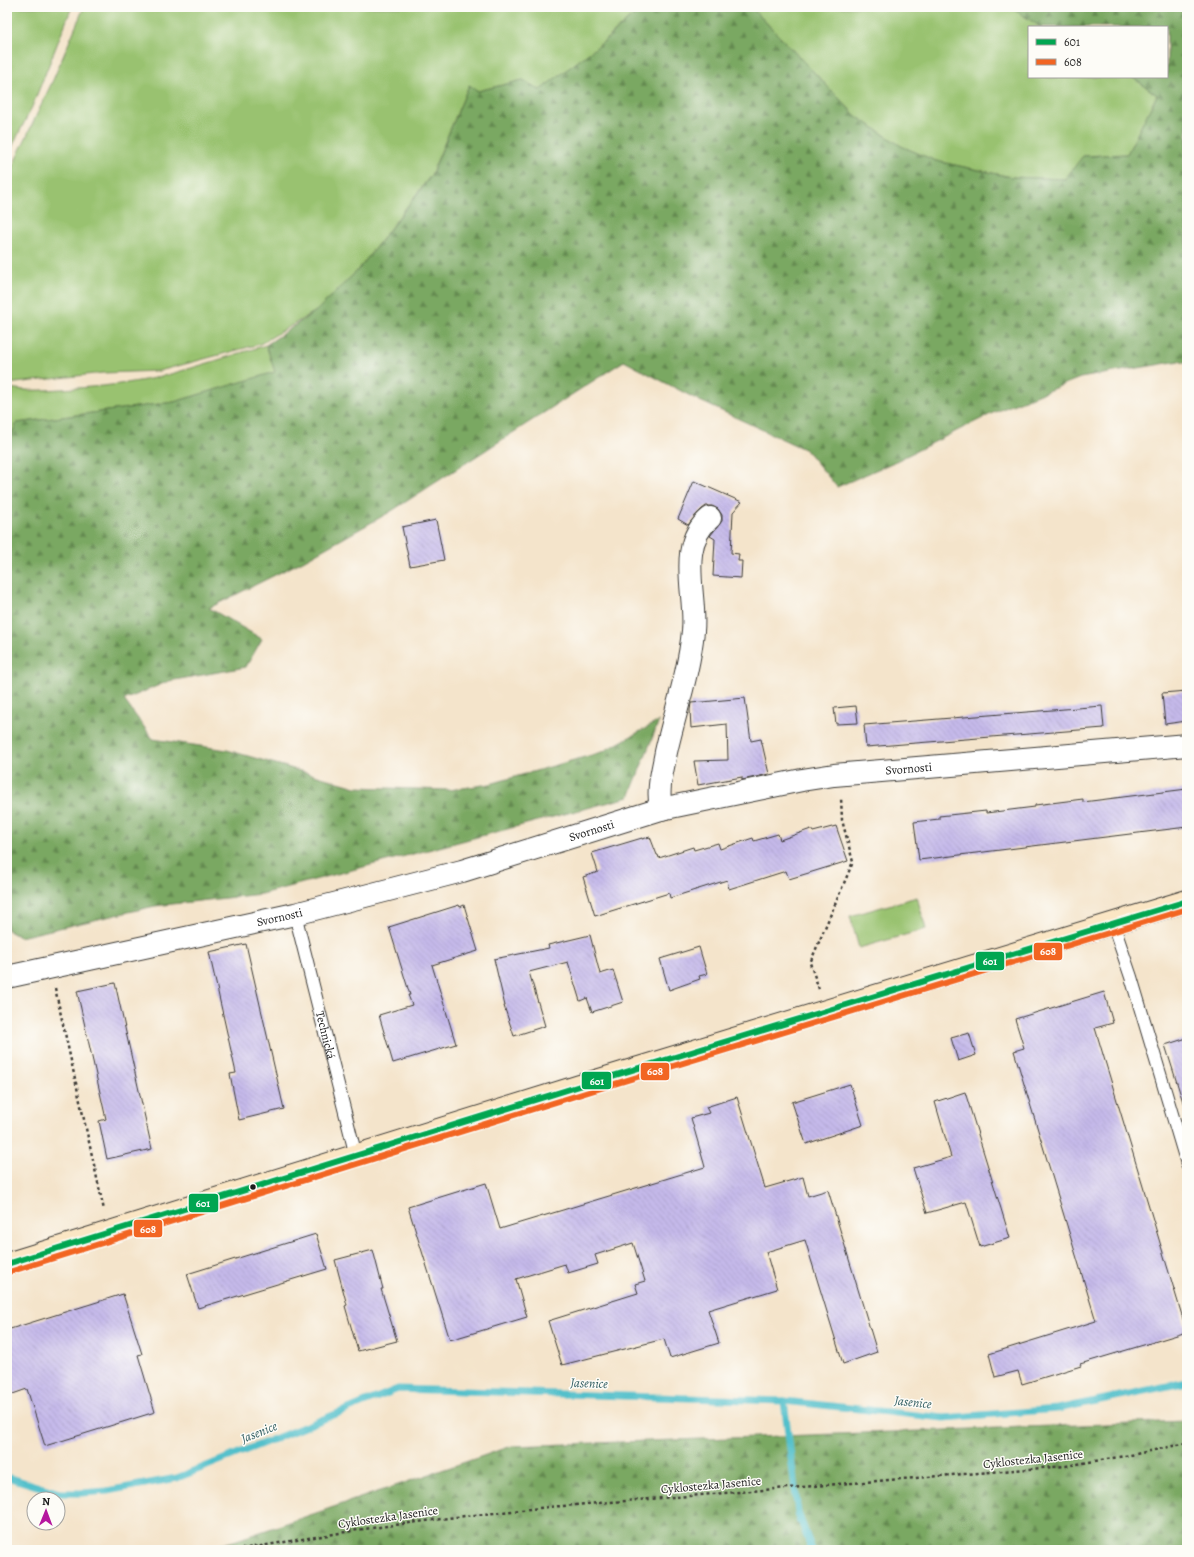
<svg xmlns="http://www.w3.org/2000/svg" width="1194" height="1557" viewBox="0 0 1194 1557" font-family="Alegreya,serif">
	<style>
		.grass { fill: #99c26f; stroke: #5a6f46 }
		.forest { fill: url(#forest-firs); stroke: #4b623f }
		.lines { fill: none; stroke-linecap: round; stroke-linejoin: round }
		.stream { stroke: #53c0cb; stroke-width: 7 }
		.building { fill: url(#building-back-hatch) }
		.lane-casing { stroke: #3c3a36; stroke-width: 14 }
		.street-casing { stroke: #3c3a36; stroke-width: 24 }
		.secondary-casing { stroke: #3c3a36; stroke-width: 24 }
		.path { stroke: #3c3a36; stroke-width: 2.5; stroke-dasharray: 3 3; stroke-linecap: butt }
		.lane { stroke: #fff; stroke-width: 12 }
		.street { stroke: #fff; stroke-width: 22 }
		.secondary { stroke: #fbe6c4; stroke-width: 22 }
		.bus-1-casing { stroke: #fdfcf7; stroke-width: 9 }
		.bus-2-casing { stroke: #fdfcf7; stroke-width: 9 }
		.bus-1 { stroke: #00a651; stroke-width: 6 }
		.bus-2 { stroke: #f26522; stroke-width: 6 }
		.bus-dot { fill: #1c1c1c; stroke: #fdfcf7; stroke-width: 1.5 }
		.labels { text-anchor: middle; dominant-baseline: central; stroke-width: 3; stroke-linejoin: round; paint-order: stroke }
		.street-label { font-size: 12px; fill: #1c1c1c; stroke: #fdfcf7 }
		.water-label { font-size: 13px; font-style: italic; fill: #325e62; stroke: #fdfcf7 }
		.line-badge { stroke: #fdfcf7; stroke-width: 1.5 }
		.badge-label { font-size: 11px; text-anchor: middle; font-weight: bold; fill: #fff }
	</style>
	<defs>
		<pattern id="forest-firs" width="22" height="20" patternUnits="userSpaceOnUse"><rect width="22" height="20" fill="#7aa862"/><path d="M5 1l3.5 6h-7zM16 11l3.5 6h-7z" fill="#638850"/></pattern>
		<pattern id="building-back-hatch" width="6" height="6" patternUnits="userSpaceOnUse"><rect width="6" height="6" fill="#c5b9ea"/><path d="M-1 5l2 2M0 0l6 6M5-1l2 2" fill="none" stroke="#a99ec8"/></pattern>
	</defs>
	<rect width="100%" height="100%" fill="#fdfcf7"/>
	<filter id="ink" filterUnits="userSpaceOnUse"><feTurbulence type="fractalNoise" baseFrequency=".025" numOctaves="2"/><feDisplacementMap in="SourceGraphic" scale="8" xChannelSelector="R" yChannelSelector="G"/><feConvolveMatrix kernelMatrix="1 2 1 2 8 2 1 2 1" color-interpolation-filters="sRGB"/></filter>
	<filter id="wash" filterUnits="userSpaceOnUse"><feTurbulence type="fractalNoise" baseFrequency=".012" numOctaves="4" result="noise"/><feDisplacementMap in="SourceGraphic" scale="16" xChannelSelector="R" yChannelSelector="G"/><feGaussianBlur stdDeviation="0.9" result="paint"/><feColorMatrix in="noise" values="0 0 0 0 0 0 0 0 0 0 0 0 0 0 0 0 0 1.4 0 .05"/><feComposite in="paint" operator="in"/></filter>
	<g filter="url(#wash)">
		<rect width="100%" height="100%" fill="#f4e4cb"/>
		<g class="grass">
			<path d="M7,7H72L32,107L7,157Z"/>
			<path d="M84,7H642L601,44L540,90L523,80L478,91L469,85L431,175L359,269L316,311L260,344L159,371L103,373L7,384V178L53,80Z"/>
			<path d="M751,7H1010L1041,27H1029V77H1132L1157,95L1127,154L1083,156L1065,179L1011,177L936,161L901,146L856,116Z"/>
			<path d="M266,345L275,372L174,402L17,423L7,444V387C24,392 44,390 61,389C97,387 132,384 167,375C200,366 233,355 266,345Z"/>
			<path d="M917,897L926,929L859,948L850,916Z"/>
		</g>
		<g class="forest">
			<path d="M642,7H751L856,116L901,146L936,161L1011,177L1065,179L1083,156L1127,154L1157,95L1132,77H1167V27H1041L1010,7H1187V364L1179,361L1080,378L997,411L894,462L837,487L806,450L700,401L624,361L390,512L303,561L209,608L262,639L246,667L169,681L124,700L153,739L227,750L356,787L449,790L490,784L602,752L659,721L629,797L261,894L155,906L20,937L7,930V444L17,423L174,402L275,372L266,345L316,311L359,269L431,176L469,85L478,91L523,80L540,90L606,40Z"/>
			<path d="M1187,1421V1550H199L234,1541L512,1446Z"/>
		</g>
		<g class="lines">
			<g class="stream">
				<path d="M784,1401L798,1513L812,1550"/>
				<path d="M7,1477L60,1493H82L107,1491L177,1478L398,1389L784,1401L944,1418L1057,1409L1187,1382"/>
			</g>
		</g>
		<g id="blocks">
			<g class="building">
				<path d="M694,481L742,502L733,512L731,553L739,554L738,561H742L741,578L713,576L715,539L710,536L722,521V515L718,509L712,506H706L701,510L688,525L678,519Z"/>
				<path d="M436,520L444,560L410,566L402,527Z"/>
				<path d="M1187,691V721L1165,724L1162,693Z"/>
				<path d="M745,698L751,741L761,739L769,774L742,780V777L698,785L694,761L728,760L727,724L691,728L690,710L691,703Z"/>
				<path d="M856,706L858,723L836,724L834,708Z"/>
				<path d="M1102,706L1104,728L866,747L864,725Z"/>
				<path d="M1187,789V827L919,860L914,822L939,819V816L958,814L986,811V813L1035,807V805L1083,799V802Z"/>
				<path d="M836,826L848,861L789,879L786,871L729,889L727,880L670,898L669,893L595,916L583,877L598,872L592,853L642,838V839L650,837L657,855H658L659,858L693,847L694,850L718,843L720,849L753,838L754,841L778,834L780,840L811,829L813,832Z"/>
				<path d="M459,905L460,907L464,905L478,951L432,965L456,1044L393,1063L379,1015L412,1005L408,995H410L389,927Z"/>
				<path d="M590,935L600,974L613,970L623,1002L592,1012L587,998L580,1001L568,962L529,972L545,1026L514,1036L504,1006H505L494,959L549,948L548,945Z"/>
				<path d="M246,944L284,1109L239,1120L230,1074L236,1073L209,952Z"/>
				<path d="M699,947L707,974L699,976L700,979L669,990L660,959Z"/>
				<path d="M115,983L152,1149L107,1159L99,1121L106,1119L77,991Z"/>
				<path d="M1104,992L1113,1023L1095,1028L1187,1332L1080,1364L1081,1366L1022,1384L1018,1371L995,1377L989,1354L1096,1321L1014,1051L1024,1048L1015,1019Z"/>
				<path d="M969,1033L976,1055L958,1061L951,1038Z"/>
				<path d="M1187,1038V1101L1183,1102L1165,1045Z"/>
				<path d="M850,1084L863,1125L806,1144L792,1102Z"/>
				<path d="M965,1092L1010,1238L980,1247L966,1202L927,1213L913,1168L951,1157L935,1102Z"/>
				<path d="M737,1097L765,1188L803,1177L808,1196L828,1190L877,1352L843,1364L805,1240L766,1252L777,1289L708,1310L719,1343L670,1358L664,1339L562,1365L548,1321L638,1293L635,1284L645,1281L633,1243L595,1255L598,1264L568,1273L565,1264L516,1279L527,1317L450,1340L408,1207L486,1183L500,1229L705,1167L691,1118L709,1113L706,1107Z"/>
				<path d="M316,1234L327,1269L198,1308L187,1274Z"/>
				<path d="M373,1250L383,1289H381L397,1341L358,1351L345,1306L347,1305L335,1260Z"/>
				<path d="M123,1294L142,1354L138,1355L155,1412L45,1446L27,1389L7,1396V1330Z"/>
			</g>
		</g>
	</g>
	<g filter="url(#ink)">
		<use href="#blocks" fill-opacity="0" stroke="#3c3a36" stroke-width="1"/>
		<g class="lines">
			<defs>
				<g id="lane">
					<path id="s1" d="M295,914L356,1156"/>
					<path d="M1113,924L1131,977L1187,1164"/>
				</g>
				<g id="street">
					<path d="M661,809C657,788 662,774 666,752C675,712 689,672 693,631C697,595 676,545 710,518"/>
					<path id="s2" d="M7,977L295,914L462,871L661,809L802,780L834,775L1187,745"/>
				</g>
				<path id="secondary" d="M7,1264L583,1085L1187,901"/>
			</defs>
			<use href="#lane" class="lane-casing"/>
			<use href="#street" class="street-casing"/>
			<use href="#secondary" class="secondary-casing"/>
			<g class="path">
				<path d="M55,988L104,1210"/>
				<path d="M819,989L810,963L853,862L842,820L841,797"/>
				<path d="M236,1550L364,1529L456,1517L549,1507L1066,1466L1136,1454L1187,1443"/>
			</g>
			<use href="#lane" class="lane"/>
			<use href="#street" class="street"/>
			<use href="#secondary" class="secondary"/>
			<defs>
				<path id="bus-1" d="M7,1264L583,1085L1187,901"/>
				<path id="bus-2" d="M9,1272L585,1093L1187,909"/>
			</defs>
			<use href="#bus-1" class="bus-1-casing"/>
			<use href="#bus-2" class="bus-2-casing"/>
			<use href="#bus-1" class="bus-1"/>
			<use href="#bus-2" class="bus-2"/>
		</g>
	</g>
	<circle class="bus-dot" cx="253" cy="1187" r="3.5"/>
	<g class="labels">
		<g class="street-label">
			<text stroke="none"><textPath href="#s2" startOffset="927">Svornosti</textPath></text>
			<text stroke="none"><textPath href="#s2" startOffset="603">Svornosti</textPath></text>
			<text stroke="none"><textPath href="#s2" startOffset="279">Svornosti</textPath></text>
			<text stroke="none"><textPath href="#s1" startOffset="125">Technická</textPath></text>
			<text transform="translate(1033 1459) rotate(-6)">Cyklostezka Jasenice</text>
			<text transform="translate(711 1485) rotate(-5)">Cyklostezka Jasenice</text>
			<text transform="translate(388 1517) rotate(-8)">Cyklostezka Jasenice</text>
		</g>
		<g class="water-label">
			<text transform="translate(589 1383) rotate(2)">Jasenice</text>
			<text transform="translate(913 1402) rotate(6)">Jasenice</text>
			<text transform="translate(259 1432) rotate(-22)">Jasenice</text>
		</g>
	</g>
	<g class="line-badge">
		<rect x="1033" y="942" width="30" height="19" rx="4" fill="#f26522"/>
		<rect x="975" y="951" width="30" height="20" rx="4" fill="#00a651"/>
		<rect x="640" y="1062" width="30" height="19" rx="4" fill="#f26522"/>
		<rect x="581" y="1071" width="31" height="19" rx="4" fill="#00a651"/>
		<rect x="188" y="1193" width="31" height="20" rx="4" fill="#00a651"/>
		<rect x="133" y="1219" width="30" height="19" rx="4" fill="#f26522"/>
	</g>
	<g class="badge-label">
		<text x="1048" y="955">608</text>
		<text x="990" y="965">601</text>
		<text x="655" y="1075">608</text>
		<text x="597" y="1085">601</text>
		<text x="203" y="1207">601</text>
		<text x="148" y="1233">608</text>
	</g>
	<rect width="1194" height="1557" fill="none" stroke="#fdfcf7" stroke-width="24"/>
	<rect x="1028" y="26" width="140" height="52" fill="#fdfcf7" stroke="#a3a29f"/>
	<rect x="1036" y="39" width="20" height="6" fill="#00a651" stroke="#a3a29f"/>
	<text x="1064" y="46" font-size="12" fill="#1c1c1c">601</text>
	<rect x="1036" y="59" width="20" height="6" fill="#f26522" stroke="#a3a29f"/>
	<text x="1064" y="66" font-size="12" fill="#1c1c1c">608</text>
	<g transform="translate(46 1511) rotate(1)"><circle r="19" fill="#fdfcf7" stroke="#a3a29f"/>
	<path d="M0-3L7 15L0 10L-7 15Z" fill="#b5179e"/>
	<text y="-6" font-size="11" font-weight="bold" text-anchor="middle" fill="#1c1c1c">N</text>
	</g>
</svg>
